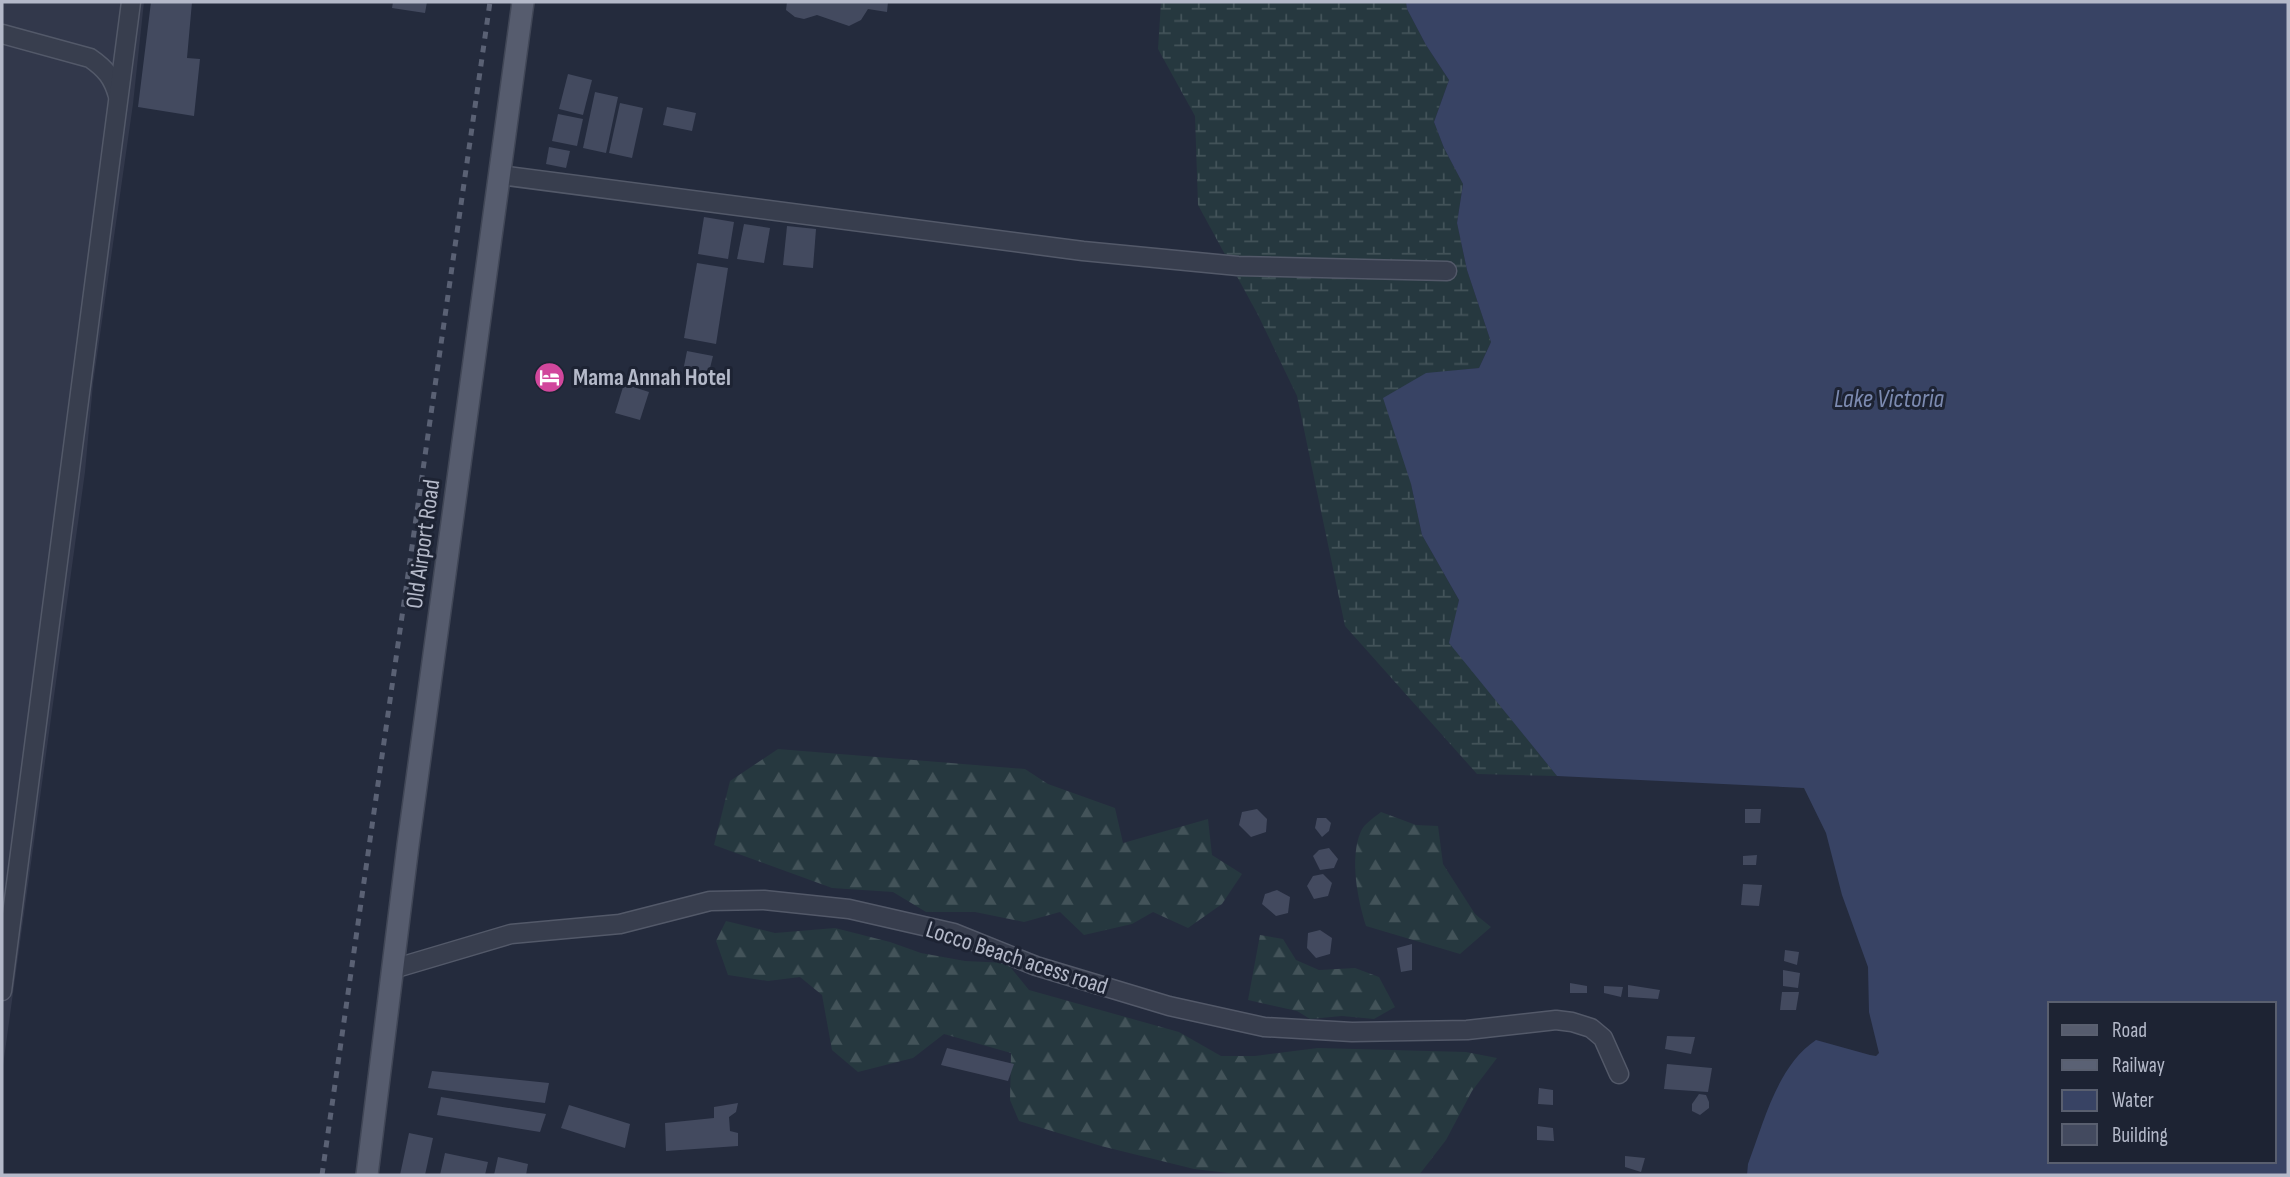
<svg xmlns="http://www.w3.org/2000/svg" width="2290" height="1177" viewBox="0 0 2290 1177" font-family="'Sofia Sans Condensed',sans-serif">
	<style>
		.airport { fill: #32384b }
		.forest { fill: url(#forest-firs) }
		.wetland { fill: url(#wetland-marsh) }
		.water { fill: #384364; fill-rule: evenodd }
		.building { fill: #434a5f }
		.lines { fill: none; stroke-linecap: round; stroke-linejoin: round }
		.minor-casing { stroke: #535969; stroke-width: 21 }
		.major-casing { stroke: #414757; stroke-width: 24 }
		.minor { stroke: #383e4e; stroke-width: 18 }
		.major { stroke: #565c6e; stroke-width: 21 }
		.rail { stroke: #5a6174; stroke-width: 5; stroke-dasharray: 7 7; stroke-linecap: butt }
		.labels { text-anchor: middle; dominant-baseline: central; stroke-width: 6; stroke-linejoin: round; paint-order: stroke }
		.poi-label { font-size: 24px; font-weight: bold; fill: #b4b9c9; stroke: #1d2333; text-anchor: start }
		.street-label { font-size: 24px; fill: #b4b9c9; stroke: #1d2333 }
		.water-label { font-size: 26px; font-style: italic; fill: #7c8ab0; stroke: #1d2333 }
	</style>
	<defs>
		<pattern id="forest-firs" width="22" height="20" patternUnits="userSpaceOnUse" patternTransform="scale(1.75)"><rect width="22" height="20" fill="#26383f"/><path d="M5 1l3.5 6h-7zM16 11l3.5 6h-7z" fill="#435359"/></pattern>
		<pattern id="wetland-marsh" width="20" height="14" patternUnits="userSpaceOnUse" patternTransform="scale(1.75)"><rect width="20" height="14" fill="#26383f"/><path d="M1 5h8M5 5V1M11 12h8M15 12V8" fill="none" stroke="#435359"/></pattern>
	</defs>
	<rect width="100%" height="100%" fill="#242b3d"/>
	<path class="airport" d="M2,2H144L133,104L93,384L85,472L2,1073Z"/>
	<g class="forest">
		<path d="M778,749L1025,769L1048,784L1115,808L1123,843L1208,819L1212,855L1242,874L1222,904L1188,928L1153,912L1132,924L1084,935L1060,912L1024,922L975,912H926L893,892L832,888L714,845L730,781Z"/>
		<path d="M1381,812L1416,825L1438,826L1443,864L1475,914L1491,927L1460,954L1366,926C1358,901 1349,858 1361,831C1364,824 1375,817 1381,812Z"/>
		<path d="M726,921L775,933L835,928L890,942L921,953L965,961L1007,963L1029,990L1179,1032L1221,1056H1255L1318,1048L1466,1052L1497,1058L1472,1091L1446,1140L1419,1175H1245L1194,1169L1101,1146L1019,1121L1010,1100L1011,1053L944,1034L913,1058L858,1072L832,1050L822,995L800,977L768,981L728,975L716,941Z"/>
		<path d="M1260,935L1283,939L1296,960L1319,970L1355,968L1379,977L1395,1007L1374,1019L1342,1016L1310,1019L1297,1011L1248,1000Z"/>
	</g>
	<path class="wetland" d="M1161,2H1406L1407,9L1426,45L1449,80L1434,122L1444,148L1463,184L1457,223L1467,270L1491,342L1479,368L1426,374L1411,484L1422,535L1459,600L1450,643L1557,776L1477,774L1345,626L1297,396L1258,315L1198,205L1195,116L1158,49Z"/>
	<path class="water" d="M1406,2H2288V1175H1747L1748,1164C1764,1122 1777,1066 1816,1040L1870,1055L1876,1056L1879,1053L1869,1012L1868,967L1842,895L1826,833L1804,788L1557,776L1449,643L1459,600L1422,535L1411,484L1383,398L1426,373L1479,368L1491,342L1467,270L1457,223L1463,184L1444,148L1434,122L1449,80L1426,45L1407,9ZM2050,1004H2274V1161H2050Z"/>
	<g class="building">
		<path d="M151,2H192L187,58L200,59L194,116L138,107Z"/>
		<path d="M393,2H427L425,13L392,8Z"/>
		<path d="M787,2H888L887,12L868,9L861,20L849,26L817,15L804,19L795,17L786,10Z"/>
		<path d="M568,74L592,80L583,115L559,109Z"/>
		<path d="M595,92L618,97L606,153L583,148Z"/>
		<path d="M620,103L643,108L632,158L609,153Z"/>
		<path d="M667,107L696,113L692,131L663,125Z"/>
		<path d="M558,114L583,119L577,146L552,141Z"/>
		<path d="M549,147L570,151L566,168L546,164Z"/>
		<path d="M704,217L734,222L728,259L698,254Z"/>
		<path d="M744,224L770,228L764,263L737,259Z"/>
		<path d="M787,226L816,229L813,268L783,265Z"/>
		<path d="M697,263L728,268L716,344L684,338Z"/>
		<path d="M687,351L713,356L708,376L683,371Z"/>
		<path d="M624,384L649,392L640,420L615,413Z"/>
		<path d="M1257,809L1267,819L1266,832L1251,837L1239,825L1242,812Z"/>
		<path d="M1745,809H1761L1760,823H1745Z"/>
		<path d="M1317,818H1326L1331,823L1329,831L1322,837L1315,828Z"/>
		<path d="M1329,848L1338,859L1334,868L1320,870L1313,856L1319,850Z"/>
		<path d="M1757,855L1756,865H1743V856Z"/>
		<path d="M1323,874L1332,883L1328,896L1314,899L1307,886L1313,876Z"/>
		<path d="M1743,884L1762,885L1759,906L1741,905Z"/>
		<path d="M1277,890L1290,897L1288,913L1276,916L1262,904L1265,894Z"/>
		<path d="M1320,930L1332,938L1330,954L1316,958L1307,948L1308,933Z"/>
		<path d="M1412,944V970L1401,972L1397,948Z"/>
		<path d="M1785,950L1799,952L1797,965L1784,961Z"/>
		<path d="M1783,970L1800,973L1798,988L1783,986Z"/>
		<path d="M1570,983L1587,986V993H1570Z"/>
		<path d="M1628,985L1660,990L1658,999L1628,997Z"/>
		<path d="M1604,986L1623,987L1621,997L1604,993Z"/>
		<path d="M1782,992H1799L1796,1010H1780Z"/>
		<path d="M1667,1036L1695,1037L1691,1054L1665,1049Z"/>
		<path d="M947,1048L1014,1064L1008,1081L941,1065Z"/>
		<path d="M1667,1064L1712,1068L1708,1092L1664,1089Z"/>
		<path d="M432,1071L549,1083L545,1103L428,1088Z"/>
		<path d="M1539,1088L1553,1090V1105L1538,1104Z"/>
		<path d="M1699,1094L1706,1095L1709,1102V1108L1700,1115L1692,1111V1104Z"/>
		<path d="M441,1097L546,1114L540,1132L437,1115Z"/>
		<path d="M738,1103L736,1112L729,1117L730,1131L738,1133V1146L666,1151L665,1123L714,1118V1107Z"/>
		<path d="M569,1105L630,1124L625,1148L561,1128Z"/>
		<path d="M1537,1126L1553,1128L1554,1141L1537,1140Z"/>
		<path d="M409,1133L433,1138L425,1175H400Z"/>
		<path d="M445,1153L488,1162L485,1175H440Z"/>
		<path d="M1625,1156L1645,1158L1641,1172L1625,1167Z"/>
		<path d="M498,1157L528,1164L526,1175H494Z"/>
	</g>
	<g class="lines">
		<defs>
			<g id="minor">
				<path d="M2,34L90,58C106,69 113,78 118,96"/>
				<path d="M500,175L1083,251L1238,266L1447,271"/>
				<path d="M393,969L511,934L620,924L710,901L764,900L849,909L954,933L1036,966L1169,1006L1264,1027L1352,1032L1467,1030L1556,1020L1572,1022L1591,1028L1603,1038L1619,1074"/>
				<path d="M2,991L131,2"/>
			</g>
			<path id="major" d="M367,1175L408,845L523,2"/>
		</defs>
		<use href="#minor" class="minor-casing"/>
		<use href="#major" class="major-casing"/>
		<use href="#minor" class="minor"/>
		<use href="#major" class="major"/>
		<path class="rail" d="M322,1175L490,2"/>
	</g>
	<defs>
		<symbol id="hotel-disc" viewBox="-11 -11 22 22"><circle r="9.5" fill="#d1479c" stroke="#1d2333"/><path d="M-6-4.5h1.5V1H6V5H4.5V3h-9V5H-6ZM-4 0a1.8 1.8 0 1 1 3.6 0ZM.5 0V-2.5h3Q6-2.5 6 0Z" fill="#fff"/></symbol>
	</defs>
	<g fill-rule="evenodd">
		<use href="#hotel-disc" x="532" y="360" width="35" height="35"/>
	</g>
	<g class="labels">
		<g class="poi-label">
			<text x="573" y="377">Mama Annah Hotel</text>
		</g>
		<g class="street-label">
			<text transform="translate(423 544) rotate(-82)">Old Airport Road</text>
			<text transform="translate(1017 958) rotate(18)">Locco Beach acess road</text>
		</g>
		<g class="water-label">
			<text x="1889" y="399">Lake Victoria</text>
		</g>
	</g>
	<rect width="2290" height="1177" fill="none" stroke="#b4b9c9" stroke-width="7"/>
	<rect x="2048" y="1002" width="228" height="161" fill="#1d2333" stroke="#595f6f" stroke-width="2"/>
	<rect x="2062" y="1025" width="35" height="10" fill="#565c6e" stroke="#595f6f" stroke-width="2"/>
	<text x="2112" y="1037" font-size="21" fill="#b4b9c9">Road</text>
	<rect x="2062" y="1060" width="35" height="10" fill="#5a6174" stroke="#595f6f" stroke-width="2"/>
	<text x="2112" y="1072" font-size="21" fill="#b4b9c9">Railway</text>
	<rect x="2062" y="1090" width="35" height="21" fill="#384364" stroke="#595f6f" stroke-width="2"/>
	<text x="2112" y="1107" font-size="21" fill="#b4b9c9">Water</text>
	<rect x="2062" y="1124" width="35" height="21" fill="#434a5f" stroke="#595f6f" stroke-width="2"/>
	<text x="2112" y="1142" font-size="21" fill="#b4b9c9">Building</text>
</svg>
